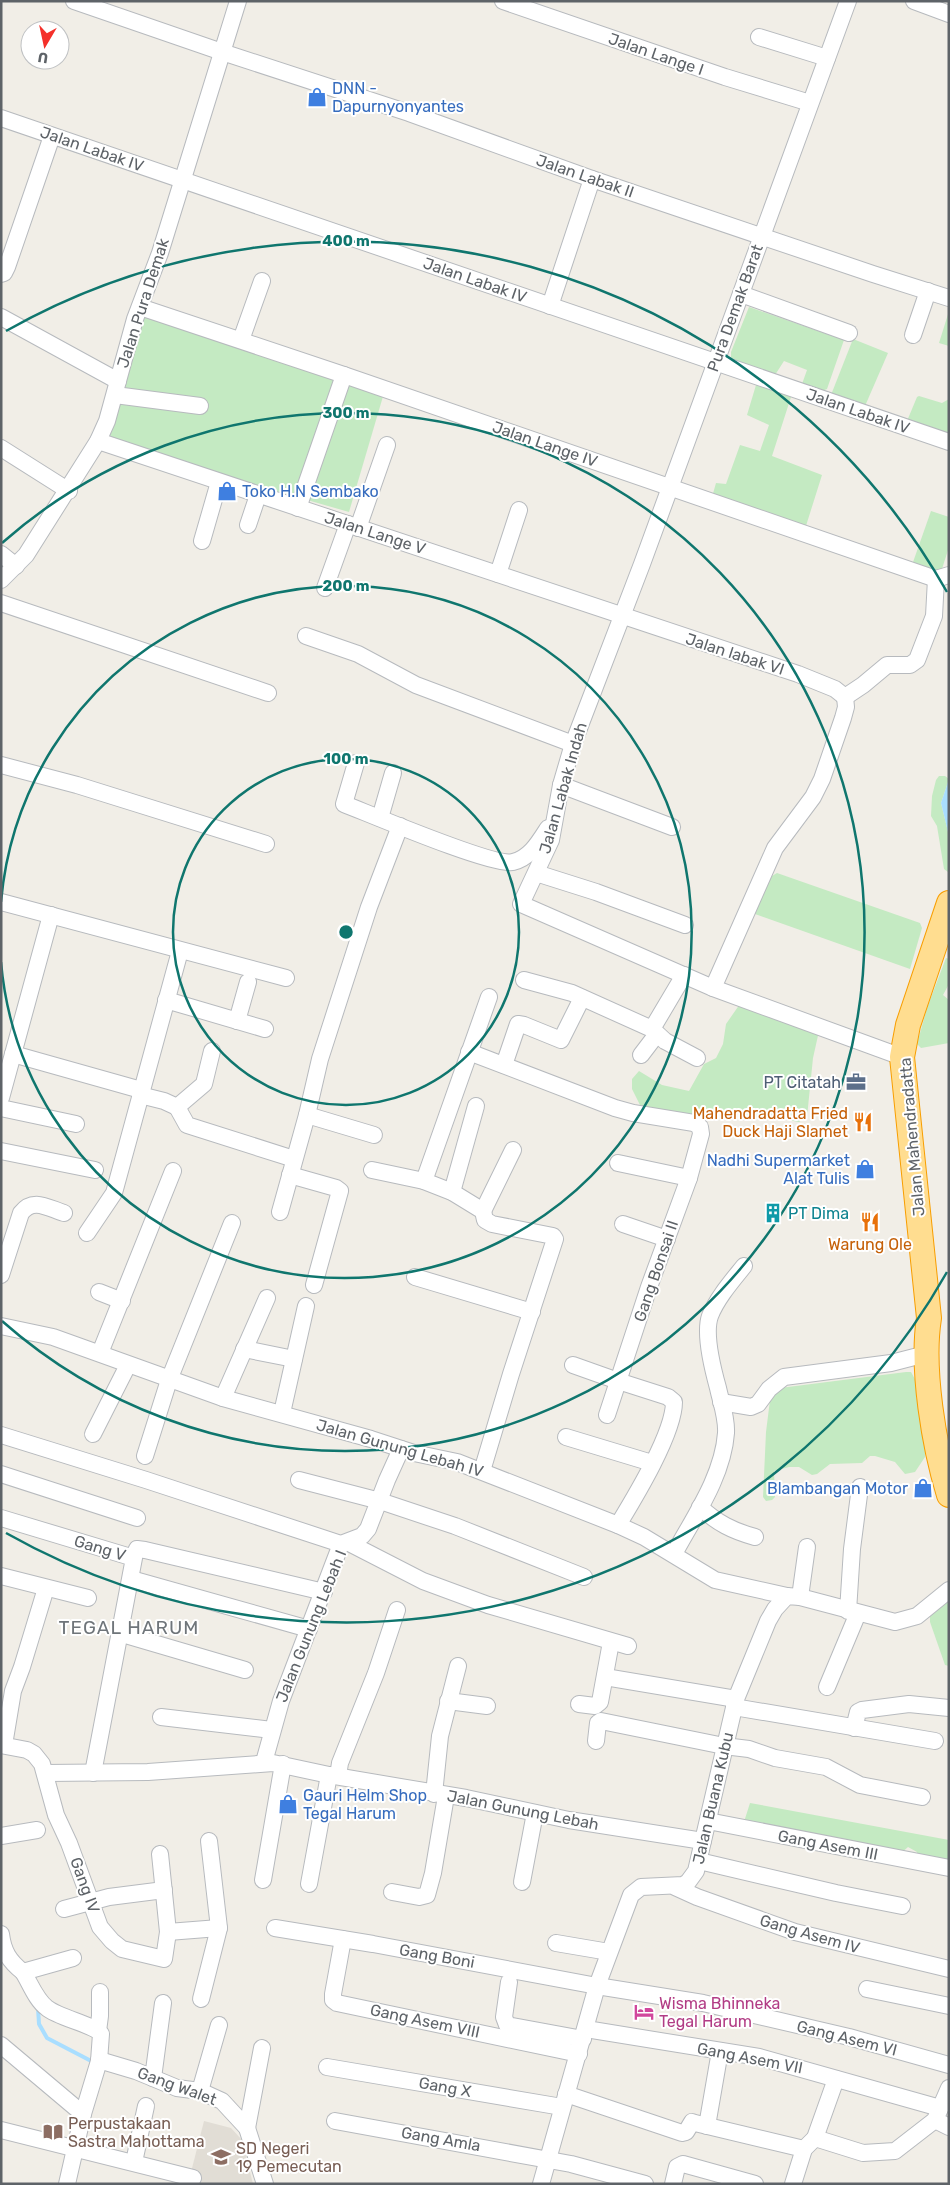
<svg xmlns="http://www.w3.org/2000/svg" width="950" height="2185" viewBox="0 0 950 2185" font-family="Rubik,sans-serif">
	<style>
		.education { fill: #e1ddd5 }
		.green { fill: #c4eac2 }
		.water { fill: #a9deff }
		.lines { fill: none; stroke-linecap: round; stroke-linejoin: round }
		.stream { stroke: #a9deff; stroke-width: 4 }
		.minor-casing { stroke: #b7babe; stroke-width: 18 }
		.highway-casing { stroke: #f89e00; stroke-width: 26 }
		.minor { stroke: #fff; stroke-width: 16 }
		.highway { stroke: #ffdd90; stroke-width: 24 }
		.ring { fill: none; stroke: #0f766e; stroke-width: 2.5 }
		.labels { text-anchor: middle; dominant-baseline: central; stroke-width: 4; stroke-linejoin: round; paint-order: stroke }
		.street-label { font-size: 16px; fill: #5e6368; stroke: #fff }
		.shop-label { font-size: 16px; fill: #366cbe; stroke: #fff; text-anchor: start }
		.service-label { font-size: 16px; fill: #4e5e75; stroke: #fff; text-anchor: end }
		.food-label { font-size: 16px; fill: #c56008; stroke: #fff; text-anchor: end }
		.culture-label { font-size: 16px; fill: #0d838f; stroke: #fff; text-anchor: start }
		.hotel-label { font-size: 16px; fill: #b23c85; stroke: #fff; text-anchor: start }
		.education-label { font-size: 16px; fill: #785e54; stroke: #fff; text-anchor: start }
		.quarter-label { font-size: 19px; letter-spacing: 1px; fill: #6f757a; stroke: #fff }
		.centre { fill: #0f766e; stroke: #fff; stroke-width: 2.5 }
		.ring-label { font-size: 15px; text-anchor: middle; font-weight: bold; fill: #0f766e; stroke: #fff; stroke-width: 4; stroke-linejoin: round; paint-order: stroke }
	</style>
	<rect width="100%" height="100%" fill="#f1eee7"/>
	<path class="education" d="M204,2121L231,2128L242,2140L253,2184H188Z"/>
	<g class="green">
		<path d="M749,307L844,340L827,389L822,391L802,384L807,370L784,361L775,375L731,358V352Z"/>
		<path d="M949,311V346L939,343Z"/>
		<path d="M140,312L384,393L349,512L105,442Z"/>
		<path d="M853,339L888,353L865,406L831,395Z"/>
		<path d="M756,385L791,397L772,456L822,475L805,529L712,497L716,483L726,484L740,445L760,451L769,425L747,415Z"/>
		<path d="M919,396L942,403L949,399V437L907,421L917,397Z"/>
		<path d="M931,511L949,517V547L941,572L912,565Z"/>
		<path d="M939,776H945L949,779L941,803L949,836L948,872L944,869L937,826L931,816L932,796L936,780Z"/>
		<path d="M777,873L920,923L922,928L910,969L755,914V909L772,876Z"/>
		<path d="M946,958L949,959V984L943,995L949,1000V1043L921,1048L917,1044L927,1008Z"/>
		<path d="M742,1001L819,1031L813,1058L807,1117L799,1122L777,1118H751L743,1112L717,1113L696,1119L649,1110L640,1105L632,1089V1079L639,1071L662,1085L689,1091L704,1064L716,1058L723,1044L726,1024Z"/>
		<path d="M906,1372H911L916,1381V1395L925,1446V1457L915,1472L905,1474L895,1462L875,1456H870L862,1463L830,1464L817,1474L812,1475L799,1467H789L774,1471L775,1497L772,1500L766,1501L763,1497L766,1432L770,1400L780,1388Z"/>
		<path d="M949,1599V1666L945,1665L930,1622V1616Z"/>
		<path d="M750,1803L949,1840V1867L917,1857V1852L908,1847L899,1855L743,1825Z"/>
	</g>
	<path class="water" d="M949,779V836L941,803Z"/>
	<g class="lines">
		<path class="stream" d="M38,2008L39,2024L47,2038L95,2063"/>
		<defs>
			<g id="minor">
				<path d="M74,1L222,52L409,113L592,179L873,274L949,298"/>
				<path d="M503,1L725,77L810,103"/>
				<path d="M848,1L642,564L573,744L561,785L551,840L521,904L713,988L902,1057"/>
				<path d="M914,1L949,14"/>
				<path d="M759,37L827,58"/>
				<path d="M1,118L949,442"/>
				<path d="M1,274L4,273L7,267L52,136"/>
				<path d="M741,294L849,333"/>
				<path d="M550,306L592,179"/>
				<path d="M140,307L344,375L936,579L949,575"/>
				<path d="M1,317L118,381"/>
				<path d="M913,335L928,291"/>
				<path d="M241,340L262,281"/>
				<path d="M115,395L200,406"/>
				<path d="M98,441L798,674L835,689L845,697"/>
				<path d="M1,448L69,491"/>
				<path d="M298,508L344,375"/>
				<path d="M248,525L258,495"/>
				<path d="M358,528L387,445"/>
				<path d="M202,541L219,482"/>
				<path d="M1,554L16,566"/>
				<path d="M498,574L519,510"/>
				<path d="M1,580L26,555L98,441L107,421L135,319L160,253L238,1"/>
				<path d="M325,588L348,524"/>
				<path d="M1,603L268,693"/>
				<path d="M306,636L358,654L416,685L573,744"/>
				<path d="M845,697L863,685L887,665H910L917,660L934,616L936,579"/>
				<path d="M356,763L344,804C370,814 494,867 513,862C530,858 539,842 548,828"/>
				<path d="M1,765L77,785L266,844"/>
				<path d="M561,785L672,827"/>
				<path d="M380,818L393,773"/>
				<path d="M536,873L596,892L685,925"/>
				<path d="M1,902L286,978"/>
				<path d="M524,980L572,993L652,1029L684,975"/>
				<path d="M713,988L775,848L813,797L822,779L843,718L846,707L845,697"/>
				<path d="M166,1000L265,1029"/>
				<path d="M237,1021L248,982"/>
				<path d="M652,1029L665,1041L697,1058"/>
				<path d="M469,1052L615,1108L633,1113L694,1123L700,1127L701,1134L689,1178L649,1287L607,1415"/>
				<path d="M13,1054L141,1090"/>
				<path d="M641,1055L657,1034"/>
				<path d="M504,1065L518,1024L524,1025L561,1040L582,998"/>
				<path d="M140,1095L164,1101L177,1107"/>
				<path d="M1,1098L51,915"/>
				<path d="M177,1107L187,1125L294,1159"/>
				<path d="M177,1107L204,1084L212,1051"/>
				<path d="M1,1108L76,1124"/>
				<path d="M307,1115L374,1135"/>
				<path d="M1,1151L95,1170"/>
				<path d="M618,1163L689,1178"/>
				<path d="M372,1170L424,1181L452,1192L483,1211L485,1220L492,1224L553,1236L555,1239L511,1374L482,1471"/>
				<path d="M290,1175L336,1188L340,1191L314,1285"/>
				<path d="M424,1181L489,997"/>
				<path d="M452,1192L476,1106"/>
				<path d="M483,1211L513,1150"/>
				<path d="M280,1212L307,1115L320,1059L369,907L400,826"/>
				<path d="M623,1224L667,1239"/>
				<path d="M87,1233L114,1193L180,951"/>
				<path d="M1,1275L21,1213C33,1197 48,1208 64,1213"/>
				<path d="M415,1277L532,1312"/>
				<path d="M99,1292L122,1301"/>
				<path d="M1,1326L53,1337L223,1398L371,1439L414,1453L457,1462L618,1525L644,1537L715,1580L787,1596"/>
				<path d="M244,1349L294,1359"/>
				<path d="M100,1353L173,1171"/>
				<path d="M573,1365L618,1381L668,1397L674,1402C674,1433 635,1497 618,1525"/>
				<path d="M223,1398L267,1298"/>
				<path d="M721,1402L751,1407L758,1404L769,1389L784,1377L891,1363L926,1354"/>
				<path d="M282,1413L306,1306"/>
				<path d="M93,1434L128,1365"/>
				<path d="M1,1435L146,1480L341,1544L362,1536L368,1529L387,1480L401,1449"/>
				<path d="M566,1437L652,1463"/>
				<path d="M145,1456L169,1380L232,1223"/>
				<path d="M1,1474L137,1518"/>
				<path d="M299,1480L380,1501L455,1526L584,1577"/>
				<path d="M700,1507C717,1523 733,1531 755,1537"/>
				<path d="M1,1518L134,1558L93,1773"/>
				<path d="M349,1543L423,1581L488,1605L628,1646"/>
				<path d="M674,1554C694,1517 723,1476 726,1433C727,1418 721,1402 718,1388C713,1370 704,1333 710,1316C717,1298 732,1281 744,1266"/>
				<path d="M133,1557L137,1549L145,1550L324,1592"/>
				<path d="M1,1576L88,1598"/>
				<path d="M131,1579L309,1629"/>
				<path d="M800,1597L807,1547"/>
				<path d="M848,1611L852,1549L860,1487"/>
				<path d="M119,1633L245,1670"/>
				<path d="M605,1677L736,1699"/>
				<path d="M827,1687L858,1613"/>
				<path d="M448,1701L487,1706"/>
				<path d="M579,1704L595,1706L600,1702L611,1642"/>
				<path d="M734,1707L935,1741"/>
				<path d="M161,1717L272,1730"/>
				<path d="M854,1728L858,1712L862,1710L909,1704L949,1708"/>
				<path d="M596,1741L598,1723L601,1721L724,1746L749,1749L775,1758L826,1767L860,1785L922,1797"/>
				<path d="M1,1745L27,1750L34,1754L42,1764L56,1815L69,1843L100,1927L112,1941L122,1949L164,1959L168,1932L160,1854"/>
				<path d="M4,1745L13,1691L22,1667L46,1588"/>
				<path d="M264,1762L281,1701L341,1544"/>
				<path d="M45,1773L148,1772L273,1763L329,1775L466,1798L569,1820L703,1841"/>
				<path d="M338,1776L340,1763L376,1673L397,1610"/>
				<path d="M434,1794L440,1736L458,1666"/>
				<path d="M708,1821L949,1868"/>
				<path d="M1,1836L37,1830"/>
				<path d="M699,1861L836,1893L902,1906"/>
				<path d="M263,1880L283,1764"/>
				<path d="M522,1882L535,1813"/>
				<path d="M309,1884L329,1775"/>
				<path d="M675,1887L697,1897L795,1932L949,1969"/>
				<path d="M392,1892L419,1897L427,1895L433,1873L446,1796"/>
				<path d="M64,1909L109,1897L164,1890"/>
				<path d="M275,1928L373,1944L597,1986L703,2003L849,2037L949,2065"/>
				<path d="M168,1932L219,1928"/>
				<path d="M1,1934C3,1951 9,1961 23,1972"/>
				<path d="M343,1939L333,1994V2000L337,2003L579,2054"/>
				<path d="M556,1943L609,1952"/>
				<path d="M73,1958L23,1972C30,1983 36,2000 47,2008C59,2018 95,2025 101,2034L99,2061L83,2114"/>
				<path d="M509,1982L504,2017L507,2025L583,2039"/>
				<path d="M867,1989L949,2006"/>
				<path d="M201,1999L219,1928L209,1841"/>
				<path d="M586,2029L759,2057L940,2108"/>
				<path d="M98,2031L100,2016V1992"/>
				<path d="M1,2045L83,2114L67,2184"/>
				<path d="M99,2060L136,2071L177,2088L200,2091L222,2101L247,2128L265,2184"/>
				<path d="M327,2067L562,2107"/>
				<path d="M153,2078L163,2003"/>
				<path d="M200,2091L219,2025"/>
				<path d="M566,2094L682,2133L686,2132L692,2122L695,2123L804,2149"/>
				<path d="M935,2120L949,2127"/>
				<path d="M335,2121L571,2164L645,2184"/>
				<path d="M707,2126L720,2051"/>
				<path d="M247,2128L262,2048"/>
				<path d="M1,2130L193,2178"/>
				<path d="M815,2138L863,2153L895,2151L935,2120L949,2088"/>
				<path d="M134,2162L146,2106"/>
				<path d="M541,2184L597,1986L631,1895L641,1887L683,1885L688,1882L696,1871L736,1699L768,1621L775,1609L787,1596L800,1597L895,1622L917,1616L949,1590"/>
				<path d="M673,2184L677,2167L683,2164L755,2184"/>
				<path d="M793,2184L804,2149L815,2138L836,2079"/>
			</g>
			<path id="highway" d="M949,903L908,1025L902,1057L929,1318C921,1369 934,1446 949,1495"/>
		</defs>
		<use href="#minor" class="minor-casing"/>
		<use href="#highway" class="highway-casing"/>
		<use href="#minor" class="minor"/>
		<use href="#highway" class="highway"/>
	</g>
	<g class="ring">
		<circle cx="346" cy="932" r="173"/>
		<path d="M1 902A346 346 0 1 1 1 962"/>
		<path d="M2 543A519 519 0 1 1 2 1321"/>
		<path d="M947 1272A691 691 0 0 1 6 1533M6 331A691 691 0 0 1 947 592"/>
	</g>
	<defs>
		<symbol id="shop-bare" viewBox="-9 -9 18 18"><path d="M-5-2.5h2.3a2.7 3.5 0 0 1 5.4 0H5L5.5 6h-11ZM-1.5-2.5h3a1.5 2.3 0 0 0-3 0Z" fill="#3f7fe0" stroke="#fff" stroke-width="2.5" paint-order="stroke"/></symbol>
		<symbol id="office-bare" viewBox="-9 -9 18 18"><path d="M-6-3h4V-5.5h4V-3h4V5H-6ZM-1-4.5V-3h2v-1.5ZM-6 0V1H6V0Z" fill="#5c6f8a" stroke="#fff" stroke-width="2.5" paint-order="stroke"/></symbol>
		<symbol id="restaurant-bare" viewBox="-9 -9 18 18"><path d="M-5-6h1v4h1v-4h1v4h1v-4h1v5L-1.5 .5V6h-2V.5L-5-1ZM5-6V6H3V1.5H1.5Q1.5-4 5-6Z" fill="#e8710a" stroke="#fff" stroke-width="2.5" paint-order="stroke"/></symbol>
		<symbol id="building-bare" viewBox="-9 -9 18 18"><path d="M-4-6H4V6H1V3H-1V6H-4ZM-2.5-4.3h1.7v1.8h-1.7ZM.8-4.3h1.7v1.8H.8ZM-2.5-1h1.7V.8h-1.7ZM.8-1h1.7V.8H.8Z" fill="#0f9aa8" stroke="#fff" stroke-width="2.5" paint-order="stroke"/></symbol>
		<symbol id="hotel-bare" viewBox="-9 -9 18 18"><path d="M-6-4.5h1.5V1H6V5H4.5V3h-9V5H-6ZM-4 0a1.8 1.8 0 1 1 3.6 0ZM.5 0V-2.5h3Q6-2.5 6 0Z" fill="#d1479c" stroke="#fff" stroke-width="2.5" paint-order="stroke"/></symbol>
		<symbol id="library-bare" viewBox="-9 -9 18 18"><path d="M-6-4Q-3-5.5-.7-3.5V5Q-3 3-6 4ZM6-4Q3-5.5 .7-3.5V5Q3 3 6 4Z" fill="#8d6e63" stroke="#fff" stroke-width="2.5" paint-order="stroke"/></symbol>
		<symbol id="school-bare" viewBox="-9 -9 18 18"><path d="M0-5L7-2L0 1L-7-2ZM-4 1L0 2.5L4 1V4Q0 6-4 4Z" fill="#8d6e63" stroke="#fff" stroke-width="2.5" paint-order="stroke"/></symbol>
	</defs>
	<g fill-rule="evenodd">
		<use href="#shop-bare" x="303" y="83" width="28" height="28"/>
		<use href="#shop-bare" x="213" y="477" width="28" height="28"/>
		<use href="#office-bare" x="842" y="1068" width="28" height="28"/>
		<use href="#restaurant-bare" x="849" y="1108" width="28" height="28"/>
		<use href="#shop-bare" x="851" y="1155" width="28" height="28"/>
		<use href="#building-bare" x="759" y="1199" width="28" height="28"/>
		<use href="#restaurant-bare" x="856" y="1208" width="28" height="28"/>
		<use href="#shop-bare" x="909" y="1474" width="28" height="28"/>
		<use href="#shop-bare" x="274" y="1790" width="28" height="28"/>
		<use href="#hotel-bare" x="630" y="1998" width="28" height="28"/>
		<use href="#library-bare" x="39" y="2118" width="28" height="28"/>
		<use href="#school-bare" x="207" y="2143" width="28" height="28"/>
	</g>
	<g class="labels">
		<g class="street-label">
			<text transform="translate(656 54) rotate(19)">Jalan Lange I</text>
			<text transform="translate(92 149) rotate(19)">Jalan Labak IV</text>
			<text transform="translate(585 176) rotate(19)">Jalan Labak II</text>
			<text transform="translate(475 280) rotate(19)">Jalan Labak IV</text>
			<text transform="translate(143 303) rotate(-72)">Jalan Pura Demak</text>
			<text transform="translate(735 308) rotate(-70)">Pura Demak Barat</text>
			<text transform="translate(858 411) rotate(19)">Jalan Labak IV</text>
			<text transform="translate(545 444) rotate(19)">Jalan Lange IV</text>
			<text transform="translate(375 533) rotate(18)">Jalan Lange V</text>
			<text transform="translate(735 654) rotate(18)">Jalan labak VI</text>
			<text transform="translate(563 788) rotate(-74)">Jalan Labak Indah</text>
			<text transform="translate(912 1137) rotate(-95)">Jalan Mahendradatta</text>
			<text transform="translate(656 1271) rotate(-71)">Gang Bonsai II</text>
			<text transform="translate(400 1448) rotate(16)">Jalan Gunung Lebah IV</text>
			<text transform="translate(100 1548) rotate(17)">Gang V</text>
			<text transform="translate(311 1626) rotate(-68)">Jalan Gunung Lebah I</text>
			<text transform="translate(713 1798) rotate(-77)">Jalan Buana Kubu</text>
			<text transform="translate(523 1810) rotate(11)">Jalan Gunung Lebah</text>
			<text transform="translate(828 1845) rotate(11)">Gang Asem III</text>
			<text transform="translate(85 1885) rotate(70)">Gang IV</text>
			<text transform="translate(810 1934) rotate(16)">Gang Asem IV</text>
			<text transform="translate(437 1956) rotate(10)">Gang Boni</text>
			<text transform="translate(425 2021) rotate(12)">Gang Asem VIII</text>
			<text transform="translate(847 2038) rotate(14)">Gang Asem VI</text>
			<text transform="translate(750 2058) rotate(11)">Gang Asem VII</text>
			<text transform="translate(177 2086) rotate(20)">Gang Walet</text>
			<text transform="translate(445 2087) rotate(10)">Gang X</text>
			<text transform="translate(441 2139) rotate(10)">Gang Amla</text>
		</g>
		<g class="shop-label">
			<text x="332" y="88">DNN -<tspan x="332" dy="18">Dapurnyonyantes</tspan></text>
			<text x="242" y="491">Toko H.N Sembako</text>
			<text x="850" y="1160" text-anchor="end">Nadhi Supermarket<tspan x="850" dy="18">Alat Tulis</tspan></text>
			<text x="908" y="1488" text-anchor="end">Blambangan Motor</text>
			<text x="303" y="1795">Gauri Helm Shop<tspan x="303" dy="18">Tegal Harum</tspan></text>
		</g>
		<g class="service-label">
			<text x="841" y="1082">PT Citatah</text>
		</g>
		<g class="food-label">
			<text x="848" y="1113">Mahendradatta Fried<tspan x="848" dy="18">Duck Haji Slamet</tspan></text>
			<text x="870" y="1244" text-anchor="middle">Warung Ole</text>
		</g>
		<g class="culture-label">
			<text x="788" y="1213">PT Dima</text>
		</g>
		<g class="hotel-label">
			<text x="659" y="2003">Wisma Bhinneka<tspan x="659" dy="18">Tegal Harum</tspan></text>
		</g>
		<g class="education-label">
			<text x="68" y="2123">Perpustakaan<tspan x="68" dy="18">Sastra Mahottama</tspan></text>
			<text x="236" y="2148">SD Negeri<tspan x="236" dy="18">19 Pemecutan</tspan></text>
		</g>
		<g class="quarter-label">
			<text x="129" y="1627">TEGAL HARUM</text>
		</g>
	</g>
	<circle cx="346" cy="932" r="8" class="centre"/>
	<g class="ring-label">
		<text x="346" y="246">400 m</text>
		<text x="346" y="418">300 m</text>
		<text x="346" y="591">200 m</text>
		<text x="346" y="764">100 m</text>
	</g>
	<rect width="950" height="2185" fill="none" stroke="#5e6368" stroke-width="5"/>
	<g transform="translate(45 45) rotate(189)"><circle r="24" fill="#ffffff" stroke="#bfc1c3"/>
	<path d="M0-4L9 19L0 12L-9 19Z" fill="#f4302a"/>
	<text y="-8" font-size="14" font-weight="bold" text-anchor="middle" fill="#5e6368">U</text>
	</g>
</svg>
